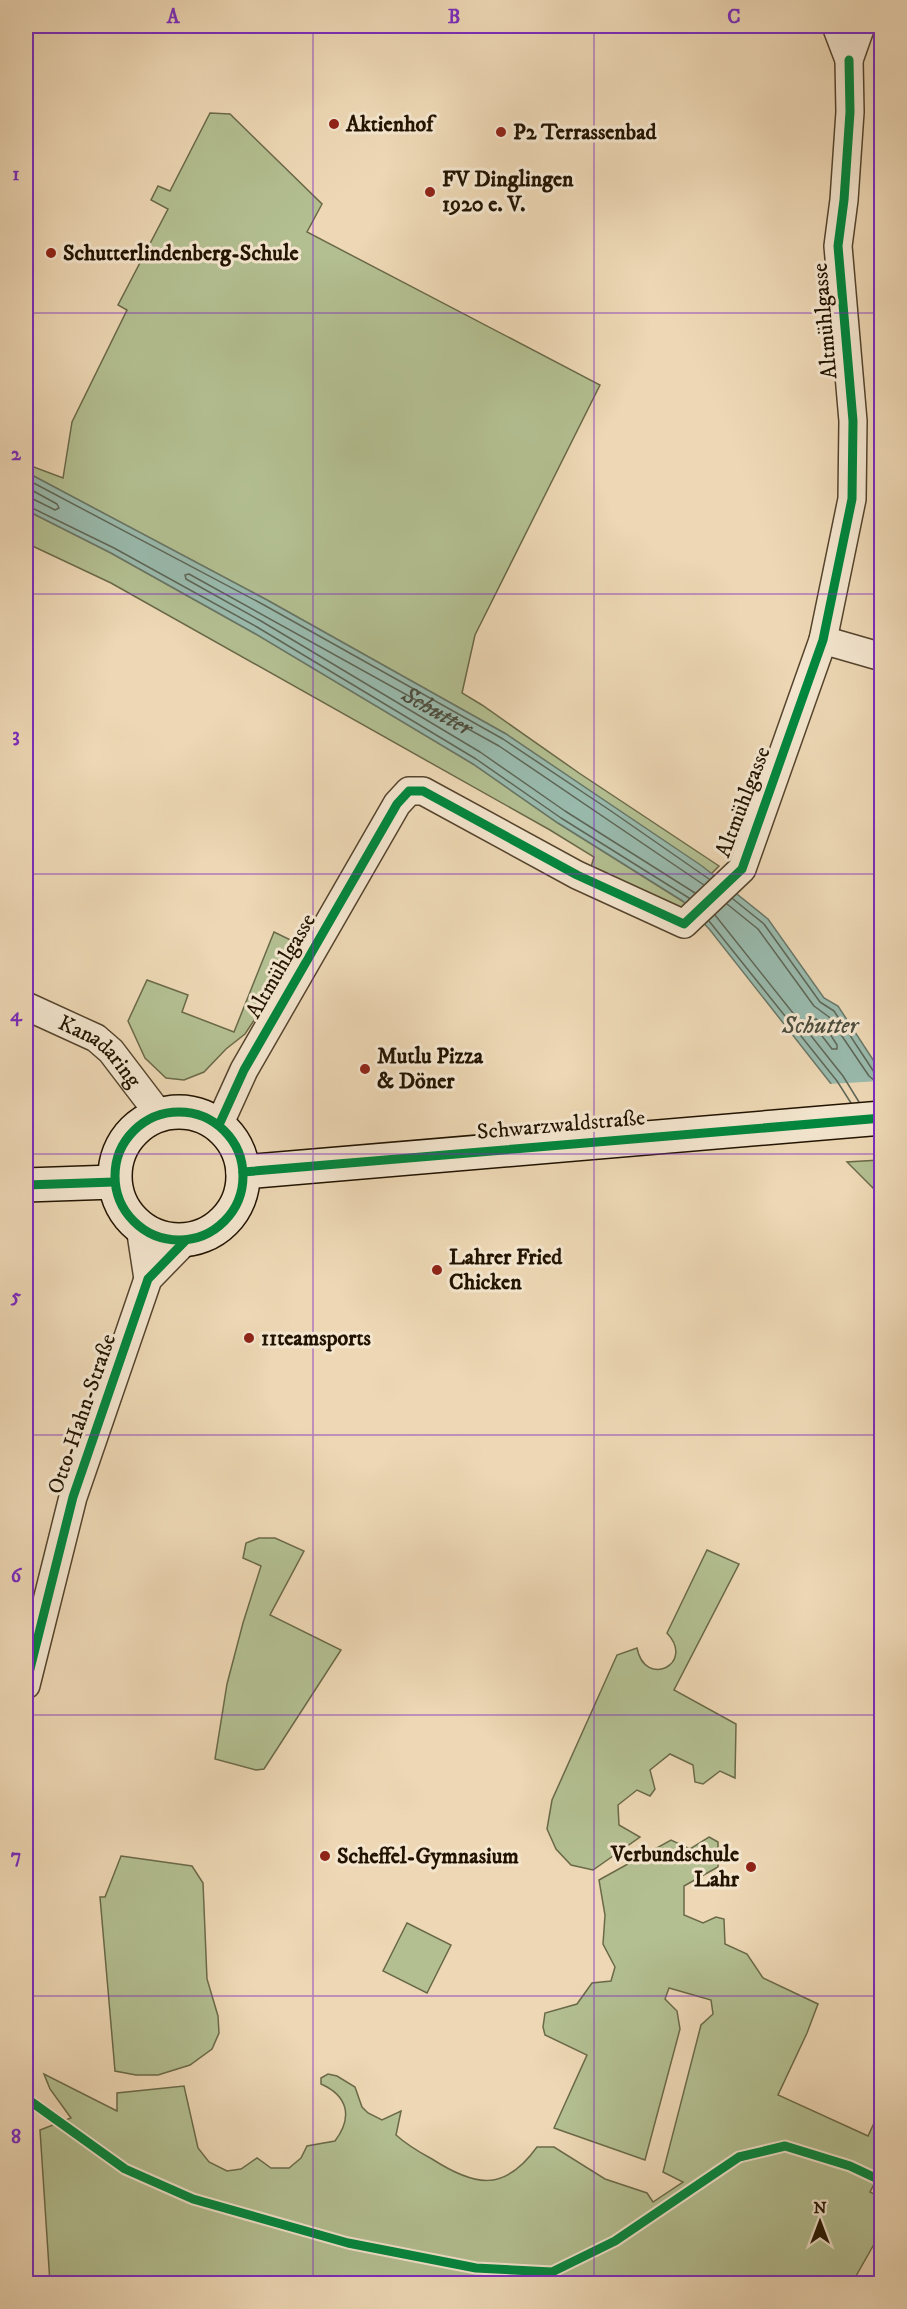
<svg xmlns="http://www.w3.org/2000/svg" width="907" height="2309" viewBox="0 0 907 2309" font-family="'IM FELL DW Pica',serif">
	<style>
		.green { fill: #b3bf91; stroke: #6a6948; stroke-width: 1.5 }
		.water { fill: #99baad; stroke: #697768; stroke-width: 1.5 }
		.pier { fill: #edd7b4 }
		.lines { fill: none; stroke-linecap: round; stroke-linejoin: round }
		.shore { stroke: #5e6656; stroke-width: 1.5 }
		.street-casing { stroke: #55442d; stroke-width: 30 }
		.secondary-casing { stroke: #221300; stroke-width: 36 }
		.street { stroke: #f3e5ce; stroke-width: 27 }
		.secondary { stroke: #f3e5ce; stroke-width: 33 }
		.cycleway-casing { stroke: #f3e5ce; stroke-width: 13 }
		.cycleway { stroke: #00873e; stroke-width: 9 }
		.grid { fill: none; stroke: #7b2cbf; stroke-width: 1.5; stroke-opacity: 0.55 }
		.poi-dot { fill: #8f2418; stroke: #f3e5ce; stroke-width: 2 }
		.labels { text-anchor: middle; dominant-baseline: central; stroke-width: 6; stroke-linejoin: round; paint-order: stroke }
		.poi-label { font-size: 22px; font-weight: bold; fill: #221300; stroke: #f3e5ce; text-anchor: start }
		.street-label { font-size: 22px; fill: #221300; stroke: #f3e5ce }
		.water-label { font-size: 24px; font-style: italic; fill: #4c4d3d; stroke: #f3e5ce }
		.neatline { fill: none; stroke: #7b2cbf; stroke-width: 2 }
		.grid-label { font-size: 20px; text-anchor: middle; font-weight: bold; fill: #7b2cbf }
	</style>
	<rect width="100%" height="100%" fill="#edd7b4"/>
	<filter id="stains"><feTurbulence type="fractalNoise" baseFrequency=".00333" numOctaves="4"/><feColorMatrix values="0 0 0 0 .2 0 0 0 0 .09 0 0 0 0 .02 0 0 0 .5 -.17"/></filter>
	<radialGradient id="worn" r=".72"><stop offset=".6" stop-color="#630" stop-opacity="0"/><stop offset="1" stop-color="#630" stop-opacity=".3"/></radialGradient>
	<g class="green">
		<path d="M210,113L230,114L322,204L307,232L600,385L475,635L462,693L482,705L579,773L719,866L711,874L506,734L267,600L26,472V464L63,478L72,422L127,310L118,305L168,209L151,200L158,186L170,191Z"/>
		<path d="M26,510L111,553L254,633L473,764L558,823L687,904L673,913L590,870L594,857L550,830L111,583L26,543Z"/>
		<path d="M274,932L303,946L245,1034L226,1049L204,1072L184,1080L166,1078L145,1058L128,1021L147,980L188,995L182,1012L234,1032Z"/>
		<path d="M880,1160L882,1162L881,1196L847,1162Z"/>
		<path d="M259,1538H275L304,1551L270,1615L341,1650L264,1769L256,1770L215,1759L227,1684L243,1623L261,1566L243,1558L246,1543Z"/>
		<path d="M707,1550L739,1564L674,1690L736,1724L735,1778L720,1771L703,1784L695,1782L693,1765L670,1754L650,1770L655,1789L650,1796L637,1790L618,1805L619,1825L640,1837L593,1870L571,1865L556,1849L547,1829L552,1800L617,1655L637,1648C645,1689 696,1664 667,1633Z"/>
		<path d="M709,1837L718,1842V1867L684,1886V1915L703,1923L716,1917L724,1919L725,1944L747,1954L763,1978L818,2004L807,2033L778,2095L868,2136L881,2108V2171L870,2192L881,2198V2241L877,2239L852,2283H50L40,2130L71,2118L50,2089L44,2074L117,2111V2093L184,2086L198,2148L209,2162L227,2171L241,2169L257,2158L271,2168H289L301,2158L307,2146L335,2141C353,2117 348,2096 321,2084V2078L328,2074L337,2076L355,2087L362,2107L368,2113L382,2120L401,2111L396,2135C407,2145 419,2152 432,2159C474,2186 504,2193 537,2147H554L605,2179L647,2193L653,2202L683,2182L663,2172L701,2025L713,2014L711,2000L669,1988L665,1999L677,2011L680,2029L645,2160L554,2128L587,2055L545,2035L543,2027L545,2013L577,2004L592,1983L611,1981L615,1967L603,1944L605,1915L599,1880L671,1840L690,1849Z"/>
		<path d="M121,1856L192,1866L203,1883L207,1979L218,2016L219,2033L212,2049L190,2065L158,2075H136L115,2071L100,1897H105Z"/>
		<path d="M407,1923L451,1945L427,1993L383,1971Z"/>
	</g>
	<path class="water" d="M26,472L267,600L506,734L702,866L768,919L824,998L838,1006L881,1072V1162L832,1085L710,930L683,901L558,823L473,764L254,633L111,553L26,510Z"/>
	<path class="pier" d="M881,1081V1153L873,1154L828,1084Z"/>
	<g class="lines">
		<g class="shore">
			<path d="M26,479L264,605L503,739L611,811L709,879"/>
			<path d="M26,487L57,504L59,508L55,510L33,499L26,497"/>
			<path d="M26,505L114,548L257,627L476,759L561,818L689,898"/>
			<path id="s1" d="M695,893L565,811L480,752L261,621L186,579L185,575L189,574L499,746L704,885"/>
			<path d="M733,899L764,924L820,1002L834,1011L874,1072L882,1074"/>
			<path d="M727,904L758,929L814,1006L829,1017L869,1076L875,1081L882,1082"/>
			<path d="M715,915L843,1076L859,1102"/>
			<path d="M709,921L837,1081L851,1103"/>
			<path d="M813,1020L816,1019L823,1023L837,1045V1049H832L813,1024Z"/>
		</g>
		<defs>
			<g id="street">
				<path d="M849,60L861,26"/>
				<path d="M823,640L882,657"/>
				<path id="s2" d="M26,1006L96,1038L111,1051L159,1114"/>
				<path d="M219,1125L244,1070L397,804L409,791H423L577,875L684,924L742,869L823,640L852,499L853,421L838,246L844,200L850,112L849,60L836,26"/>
				<path d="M140,1227L148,1279"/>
				<path d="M26,1685L73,1497L148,1279L186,1240"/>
			</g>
			<g id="secondary">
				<circle cx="179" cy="1176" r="64"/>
				<path d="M243,1172L882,1118"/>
				<path d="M26,1185L114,1182"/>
			</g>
		</defs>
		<use href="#street" class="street-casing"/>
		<use href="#secondary" class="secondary-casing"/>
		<use href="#street" class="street"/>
		<use href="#secondary" class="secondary"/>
		<defs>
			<g id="cycleway">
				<circle cx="179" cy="1176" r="64"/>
				<path d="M219,1125L244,1070L397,804L409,791H423L577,875L684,924L742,869L823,640L852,499L853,421L838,246L844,200L850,112L849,60"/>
				<path d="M243,1172L882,1118"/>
				<path d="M26,1185L114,1182"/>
				<path d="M26,1685L73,1497L148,1279L186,1240"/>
				<path d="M26,2098L125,2169L193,2199L348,2243L476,2268L552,2272L615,2241L739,2157L785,2146L850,2166L882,2181"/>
			</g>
		</defs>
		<use href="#cycleway" class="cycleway-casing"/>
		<use href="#cycleway" class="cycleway"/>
	</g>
	<path class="grid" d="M313,26V2284M594,26V2284M26,313H882M26,594H882M26,874H882M26,1154H882M26,1435H882M26,1715H882M26,1996H882"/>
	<g class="poi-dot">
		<circle cx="334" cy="124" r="6"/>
		<circle cx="501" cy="132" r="6"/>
		<circle cx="430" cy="192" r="6"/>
		<circle cx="51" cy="253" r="6"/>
		<circle cx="365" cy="1069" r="6"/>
		<circle cx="437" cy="1270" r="6"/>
		<circle cx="249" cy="1338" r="6"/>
		<circle cx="325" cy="1856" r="6"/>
		<circle cx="751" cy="1867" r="6"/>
	</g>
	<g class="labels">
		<g class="poi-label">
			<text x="346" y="124">Aktienhof</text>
			<text x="513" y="132">P2 Terrassenbad</text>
			<text x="442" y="179">FV Dinglingen<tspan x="442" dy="25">1920 e. V.</tspan></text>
			<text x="63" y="253">Schutterlindenberg-Schule</text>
			<text x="377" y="1056">Mutlu Pizza<tspan x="377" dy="25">&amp; Döner</tspan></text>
			<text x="449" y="1257">Lahrer Fried<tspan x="449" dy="25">Chicken</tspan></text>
			<text x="261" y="1338">11teamsports</text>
			<text x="739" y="1854" text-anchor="end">Verbundschule<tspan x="739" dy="25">Lahr</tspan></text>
			<text x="337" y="1856">Scheffel-Gymnasium</text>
		</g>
		<g class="street-label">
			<text transform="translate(825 321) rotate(-95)">Altmühlgasse</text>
			<text transform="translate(743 802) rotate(-69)">Altmühlgasse</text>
			<text transform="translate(281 966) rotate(-60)">Altmühlgasse</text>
			<text stroke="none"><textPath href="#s2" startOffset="88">Kanadaring</textPath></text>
			<text transform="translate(561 1125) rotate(-5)">Schwarzwaldstraße</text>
			<text transform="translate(82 1414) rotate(-71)">Otto-Hahn-Straße</text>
		</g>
		<g class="water-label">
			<text stroke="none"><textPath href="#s1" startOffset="890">Schutter</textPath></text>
			<text x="820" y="1026">Schutter</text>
		</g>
	</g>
	<rect width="907" height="2309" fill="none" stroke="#edd7b4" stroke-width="66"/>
	<g transform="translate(820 2222)" stroke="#f3e5ce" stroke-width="4.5" paint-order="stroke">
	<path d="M0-4.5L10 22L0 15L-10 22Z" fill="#221300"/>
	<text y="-9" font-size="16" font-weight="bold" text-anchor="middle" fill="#221300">N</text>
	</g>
	<rect x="33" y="33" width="841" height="2243" class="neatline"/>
	<g class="grid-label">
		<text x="173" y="23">A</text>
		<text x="454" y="23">B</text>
		<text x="734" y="23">C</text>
		<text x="16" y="180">1</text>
		<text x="16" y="460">2</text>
		<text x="16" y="741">3</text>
		<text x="16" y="1021">4</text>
		<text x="16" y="1302">5</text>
		<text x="16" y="1582">6</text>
		<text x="16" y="1862">7</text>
		<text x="16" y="2143">8</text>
	</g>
	<rect width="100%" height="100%" filter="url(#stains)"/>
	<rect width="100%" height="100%" fill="url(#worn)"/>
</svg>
